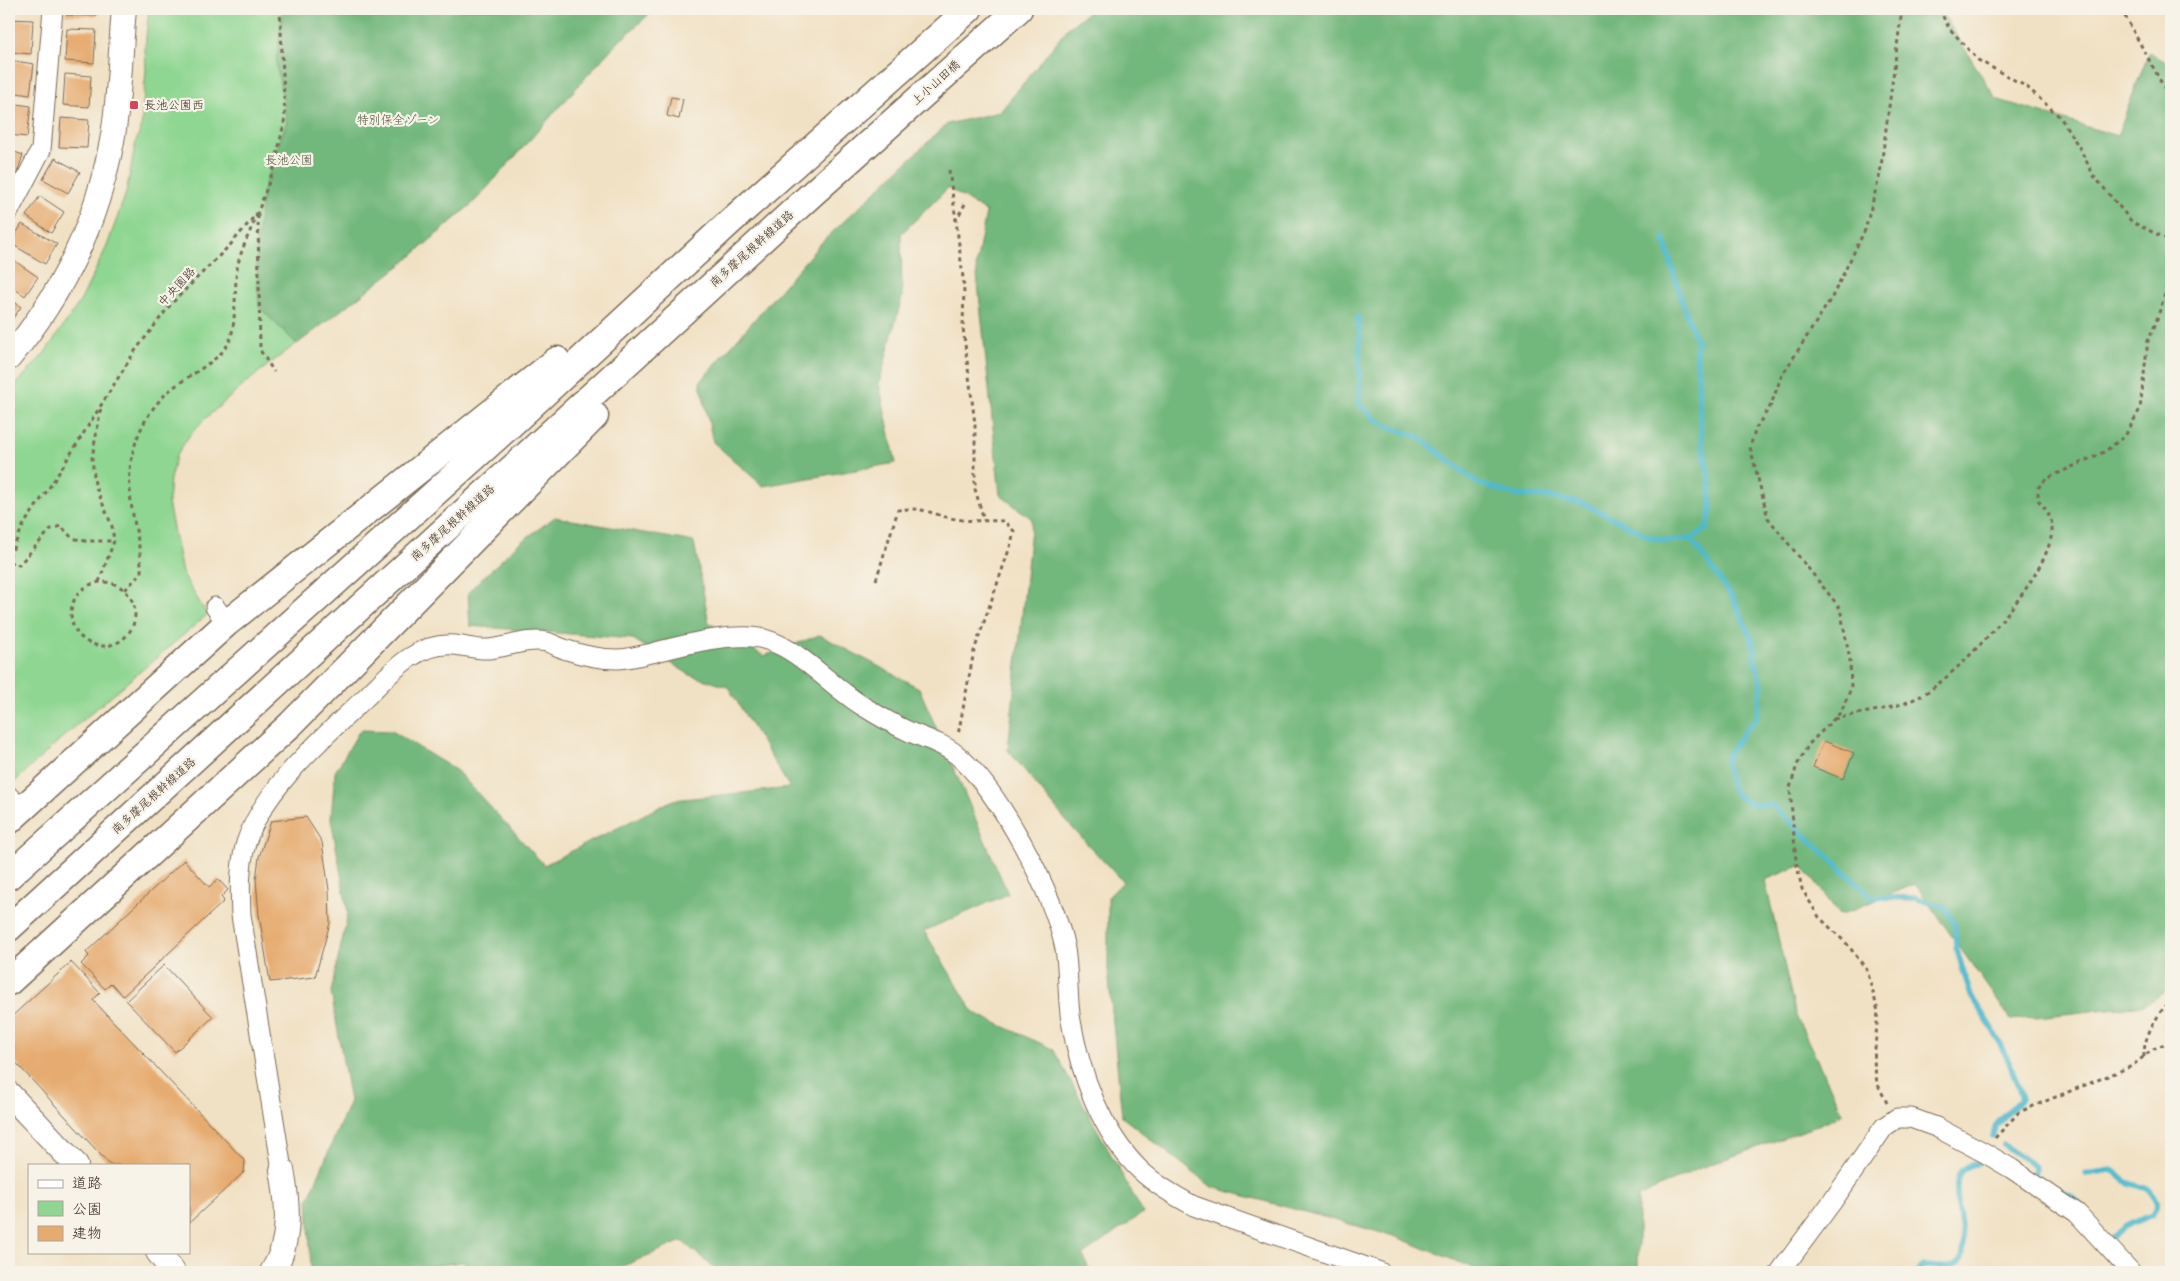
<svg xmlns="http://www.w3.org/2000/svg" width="2180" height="1281" viewBox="0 0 2180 1281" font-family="'Balsamiq Sans','Klee One',sans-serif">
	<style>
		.green { fill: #8ed691; stroke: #648058 }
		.forest { fill: #72b77b; stroke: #56704c }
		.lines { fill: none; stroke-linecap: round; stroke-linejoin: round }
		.stream { stroke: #4fb9cc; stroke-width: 5.5 }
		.building { fill: #e6ab6f }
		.service-casing { stroke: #7b6a58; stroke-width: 12 }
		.minor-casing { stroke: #7b6a58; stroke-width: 21 }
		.tertiary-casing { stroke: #7b6a58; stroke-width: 26 }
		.secondary-casing { stroke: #7b6a58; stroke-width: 29 }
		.path { stroke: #7b6a58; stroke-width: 3; stroke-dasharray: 4 4; stroke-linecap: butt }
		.service { stroke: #fff; stroke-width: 10 }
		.minor { stroke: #fff; stroke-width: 19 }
		.tertiary { stroke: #fff; stroke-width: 24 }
		.secondary { stroke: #fff; stroke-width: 26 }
		.poi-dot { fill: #d1495b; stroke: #f7f3e8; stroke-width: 2 }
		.labels { text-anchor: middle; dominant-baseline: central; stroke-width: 4.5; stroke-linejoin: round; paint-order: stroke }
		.street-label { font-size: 12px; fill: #3b2a1e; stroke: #f7f3e8 }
		.poi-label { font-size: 12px; fill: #3b2a1e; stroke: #f7f3e8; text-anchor: start }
		.park-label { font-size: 12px; fill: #50553b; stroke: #f7f3e8 }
	</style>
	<rect width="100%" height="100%" fill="#f7f3e8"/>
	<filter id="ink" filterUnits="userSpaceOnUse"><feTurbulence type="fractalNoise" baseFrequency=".02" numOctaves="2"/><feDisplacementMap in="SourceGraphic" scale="10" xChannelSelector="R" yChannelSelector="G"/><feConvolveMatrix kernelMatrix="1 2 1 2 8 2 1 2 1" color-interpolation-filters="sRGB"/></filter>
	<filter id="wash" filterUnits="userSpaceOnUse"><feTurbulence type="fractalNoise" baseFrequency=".0096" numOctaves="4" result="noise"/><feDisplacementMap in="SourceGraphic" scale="20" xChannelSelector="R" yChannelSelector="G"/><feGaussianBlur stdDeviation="1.12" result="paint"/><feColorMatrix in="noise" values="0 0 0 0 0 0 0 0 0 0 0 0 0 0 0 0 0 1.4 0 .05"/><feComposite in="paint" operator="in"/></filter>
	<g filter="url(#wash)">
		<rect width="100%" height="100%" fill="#f1e1c4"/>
		<path class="green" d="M149,9H654L620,39L474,202L407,260L259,372L207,417L189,436L176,456L170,479L168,503L182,573L207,615L64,736L9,787V392L44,354L81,300L107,246L126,193L136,141L141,129L146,70L145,48Z"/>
		<g class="forest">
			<path d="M283,9H655L612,48L476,200L407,260L297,344L259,307L256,249L263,191L287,121L276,63Z"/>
			<path d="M1092,9H1940L1996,99L2117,136L2149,52L2171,65V686L2168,698L2171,700V989L2144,1005L2011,1020L1915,884L1840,915L1802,865L1765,880L1796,1016L1843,1114L1811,1128L1700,1168L1638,1197V1272H1483L1394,1236L1212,1187L1122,1117L1108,970V897L1123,882L1067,822L1008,750L1032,519L1000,495L976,265L986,212L948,188L901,234L902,297L879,384L896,463L763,486L713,442L700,382L821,243L947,124L1000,112L1068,28Z"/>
			<path d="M555,517L694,542L709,623L764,656L820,635L919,688L1008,894L924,931L974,1013L1053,1049L1143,1213L1083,1255L1090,1272H719L682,1241L609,1272H488L462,1262L391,1272H311L308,1200L350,1101L331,992L348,913L331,819L335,772L360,730L392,731L457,771L544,865L673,800L790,788L728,687L690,675L633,639L470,626L468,592L518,544Z"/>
		</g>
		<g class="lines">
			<g class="stream">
				<path d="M1358,317L1360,339L1359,403L1376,420L1395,429L1419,437L1477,483L1515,495L1549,497L1585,504L1650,537L1668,541L1691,539L1707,529L1711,508L1710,483L1701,434L1696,340L1679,292L1664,238"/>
				<path d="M1691,539L1733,598L1753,642L1756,664L1762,685L1756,719L1746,729L1728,754L1726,763L1731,784L1736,795L1751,804L1772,805L1872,897L1915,898L1946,908L1955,926L1956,947L1971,996L1994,1032L2010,1064L2022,1098L1995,1126L1993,1137"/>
				<path d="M2004,1145L2036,1167L2035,1179"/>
				<path d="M2086,1174L2111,1170C2118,1172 2121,1179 2127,1182C2144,1190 2148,1182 2157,1204L2152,1215L2130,1224L2110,1239"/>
				<path d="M2055,1188L2070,1195L2079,1205"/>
				<path d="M1916,1272L1924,1266C1934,1266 1949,1270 1958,1263C1978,1247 1932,1164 1978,1164"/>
			</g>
		</g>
		<g id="blocks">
			<g class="building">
				<path d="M66,9H98L97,16L66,15Z"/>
				<path d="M9,19L33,20L31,54L9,52Z"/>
				<path d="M67,29L96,30L94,63L65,61Z"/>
				<path d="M9,60L34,64L30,95L9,92Z"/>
				<path d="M65,74L91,76L89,107L63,105Z"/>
				<path d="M671,97L683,99L679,119L667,116Z"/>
				<path d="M9,103L31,106L27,137L9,135Z"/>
				<path d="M61,118L89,120L87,148L59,147Z"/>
				<path d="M9,150L23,155L12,188L9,187Z"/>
				<path d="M55,158L80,172L68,193L43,179Z"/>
				<path d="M40,196L64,212L51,233L26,216Z"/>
				<path d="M22,224L57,244L45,264L10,243Z"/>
				<path d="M9,257L38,277L25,296L9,285Z"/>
				<path d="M9,298L21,307L9,324Z"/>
				<path d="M1824,741L1854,753L1843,779L1813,767Z"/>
				<path d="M306,817L322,842L329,890L330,923L315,977L270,982L259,915L256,880L259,857L271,821Z"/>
				<path d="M184,860L209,887L218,879L228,890L221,897L224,901L123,996L111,983L105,989L81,964L89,956L86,952Z"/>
				<path d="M71,962L100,993L93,1000L245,1161L244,1172L189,1223V1165H110L9,1055V1019Z"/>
				<path d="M164,965L213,1017L175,1052L126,1001Z"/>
			</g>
		</g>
	</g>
	<g filter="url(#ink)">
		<use href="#blocks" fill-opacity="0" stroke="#7b6a58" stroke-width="1"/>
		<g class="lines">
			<defs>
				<path id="service" d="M9,790L24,805"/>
				<g id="minor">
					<path d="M9,211L41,150L53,9"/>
					<path d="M215,607L227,623"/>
					<path d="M282,1170L241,915C240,891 239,867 246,843C263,789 323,738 364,699C389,675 415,642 454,645C466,646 477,650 489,649C508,647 528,638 547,642C553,644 560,648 567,650C582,655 601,659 617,659C628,659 641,655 652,653C685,645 718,635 752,637C793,640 827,684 861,705C877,715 894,725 912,733C927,739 944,744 957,755C999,790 1055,895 1065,949C1069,973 1067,997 1071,1021C1080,1073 1101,1132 1140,1170C1156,1185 1175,1196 1194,1206L1380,1272"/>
					<path d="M1780,1272L1832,1202L1884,1127L1897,1118H1911L1936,1127L1985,1153L2012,1169L2077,1213L2131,1272"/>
				</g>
				<g id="tertiary">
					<path d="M9,358C63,293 96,225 112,141C120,98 120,52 124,9"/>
					<path d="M9,1094L76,1165"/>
					<path d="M158,1252L173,1272"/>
					<path d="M272,1272C292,1242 288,1203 282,1170"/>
				</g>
				<g id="secondary">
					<path d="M9,821L227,623L557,360"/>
					<path d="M9,876L506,429L731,221L969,9"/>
					<path d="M9,928L812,194L1019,9"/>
					<path d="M9,982L291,724L595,416"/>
				</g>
			</defs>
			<use href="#service" class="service-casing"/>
			<use href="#minor" class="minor-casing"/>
			<use href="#tertiary" class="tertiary-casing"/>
			<use href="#secondary" class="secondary-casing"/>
			<g class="path">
				<path d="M1939,9L1949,28L1978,60L2027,87L2060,117L2079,147L2094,176L2132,222L2167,239H2171"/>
				<path d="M2121,9L2171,100"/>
				<path d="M2160,9L2171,18"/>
				<path d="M949,170L956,220"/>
				<path d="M965,204L956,220L964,286L963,328L975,424V489L984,520"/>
				<path d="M258,215L260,350L274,372"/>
				<path d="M9,557L24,524L53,482L135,351L171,304L231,244L258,212L275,165L285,118L280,9"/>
				<path d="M9,562L19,565L51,529L61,526L72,538L85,541H114"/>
				<path d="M876,580L898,510C924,506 932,515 956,519C971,522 988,520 1004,521L1014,531L1011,544L974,651L958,735"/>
				<circle cx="103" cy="614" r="32"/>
				<path d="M99,582L114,541L112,526L95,485L92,458L101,407"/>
				<path d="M125,590L141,573C142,545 131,518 130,490C127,454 141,416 169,391C186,376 217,363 228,344C237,328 234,289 237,269C240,251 250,232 257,215"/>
				<path d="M1834,719C1862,712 1893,710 1919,697C1958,676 2055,572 2052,526C2051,515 2045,508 2038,500V488L2046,479L2104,452L2125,436L2140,409L2148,340L2155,325L2166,291L2167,239"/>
				<path d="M2144,1057C2143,1036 2158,1014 2171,999"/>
				<path d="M1887,1103L1877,1083L1874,1061L1878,1011L1867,970L1847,944L1819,917L1802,889L1796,861L1790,788L1797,765L1809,744L1841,712L1851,688L1850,660L1840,608L1768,518L1750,447L1756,428L1771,405L1781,377L1832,297L1865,230L1880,174L1902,9"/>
				<path d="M1995,1138L2019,1112L2132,1066L2153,1049L2171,1041"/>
				<path d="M678,1272L689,1270L712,1272"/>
			</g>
			<use href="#service" class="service"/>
			<use href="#minor" class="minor"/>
			<use href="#tertiary" class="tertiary"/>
			<use href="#secondary" class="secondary"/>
		</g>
	</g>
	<rect class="poi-dot" x="129" y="100" width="10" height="10" rx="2.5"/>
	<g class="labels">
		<g class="street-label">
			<text transform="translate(936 83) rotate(-42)">上小山田橋</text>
			<text transform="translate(752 249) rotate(-42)">南多摩尾根幹線道路</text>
			<text transform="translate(177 287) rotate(-47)">中央園路</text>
			<text transform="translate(453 523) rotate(-42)">南多摩尾根幹線道路</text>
			<text transform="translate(154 796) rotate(-42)">南多摩尾根幹線道路</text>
		</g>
		<g class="poi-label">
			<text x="144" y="105">長池公園西</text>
		</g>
		<g class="park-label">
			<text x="398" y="120">特別保全ゾーン</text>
			<text x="289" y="160">長池公園</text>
		</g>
	</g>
	<rect width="2180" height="1281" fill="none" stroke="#f7f3e8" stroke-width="30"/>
	<rect x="28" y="1164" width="162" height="90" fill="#f7f3e8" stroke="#aca397"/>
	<rect x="38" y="1180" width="25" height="8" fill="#ffffff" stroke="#aca397"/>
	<text x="72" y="1188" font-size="15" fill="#3b2a1e">道路</text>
	<rect x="38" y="1201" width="25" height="15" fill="#8ed691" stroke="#aca397"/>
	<text x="72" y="1214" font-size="15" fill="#3b2a1e">公園</text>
	<rect x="38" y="1226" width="25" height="15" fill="#e6ab6f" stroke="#aca397"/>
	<text x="72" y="1238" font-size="15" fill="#3b2a1e">建物</text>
</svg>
